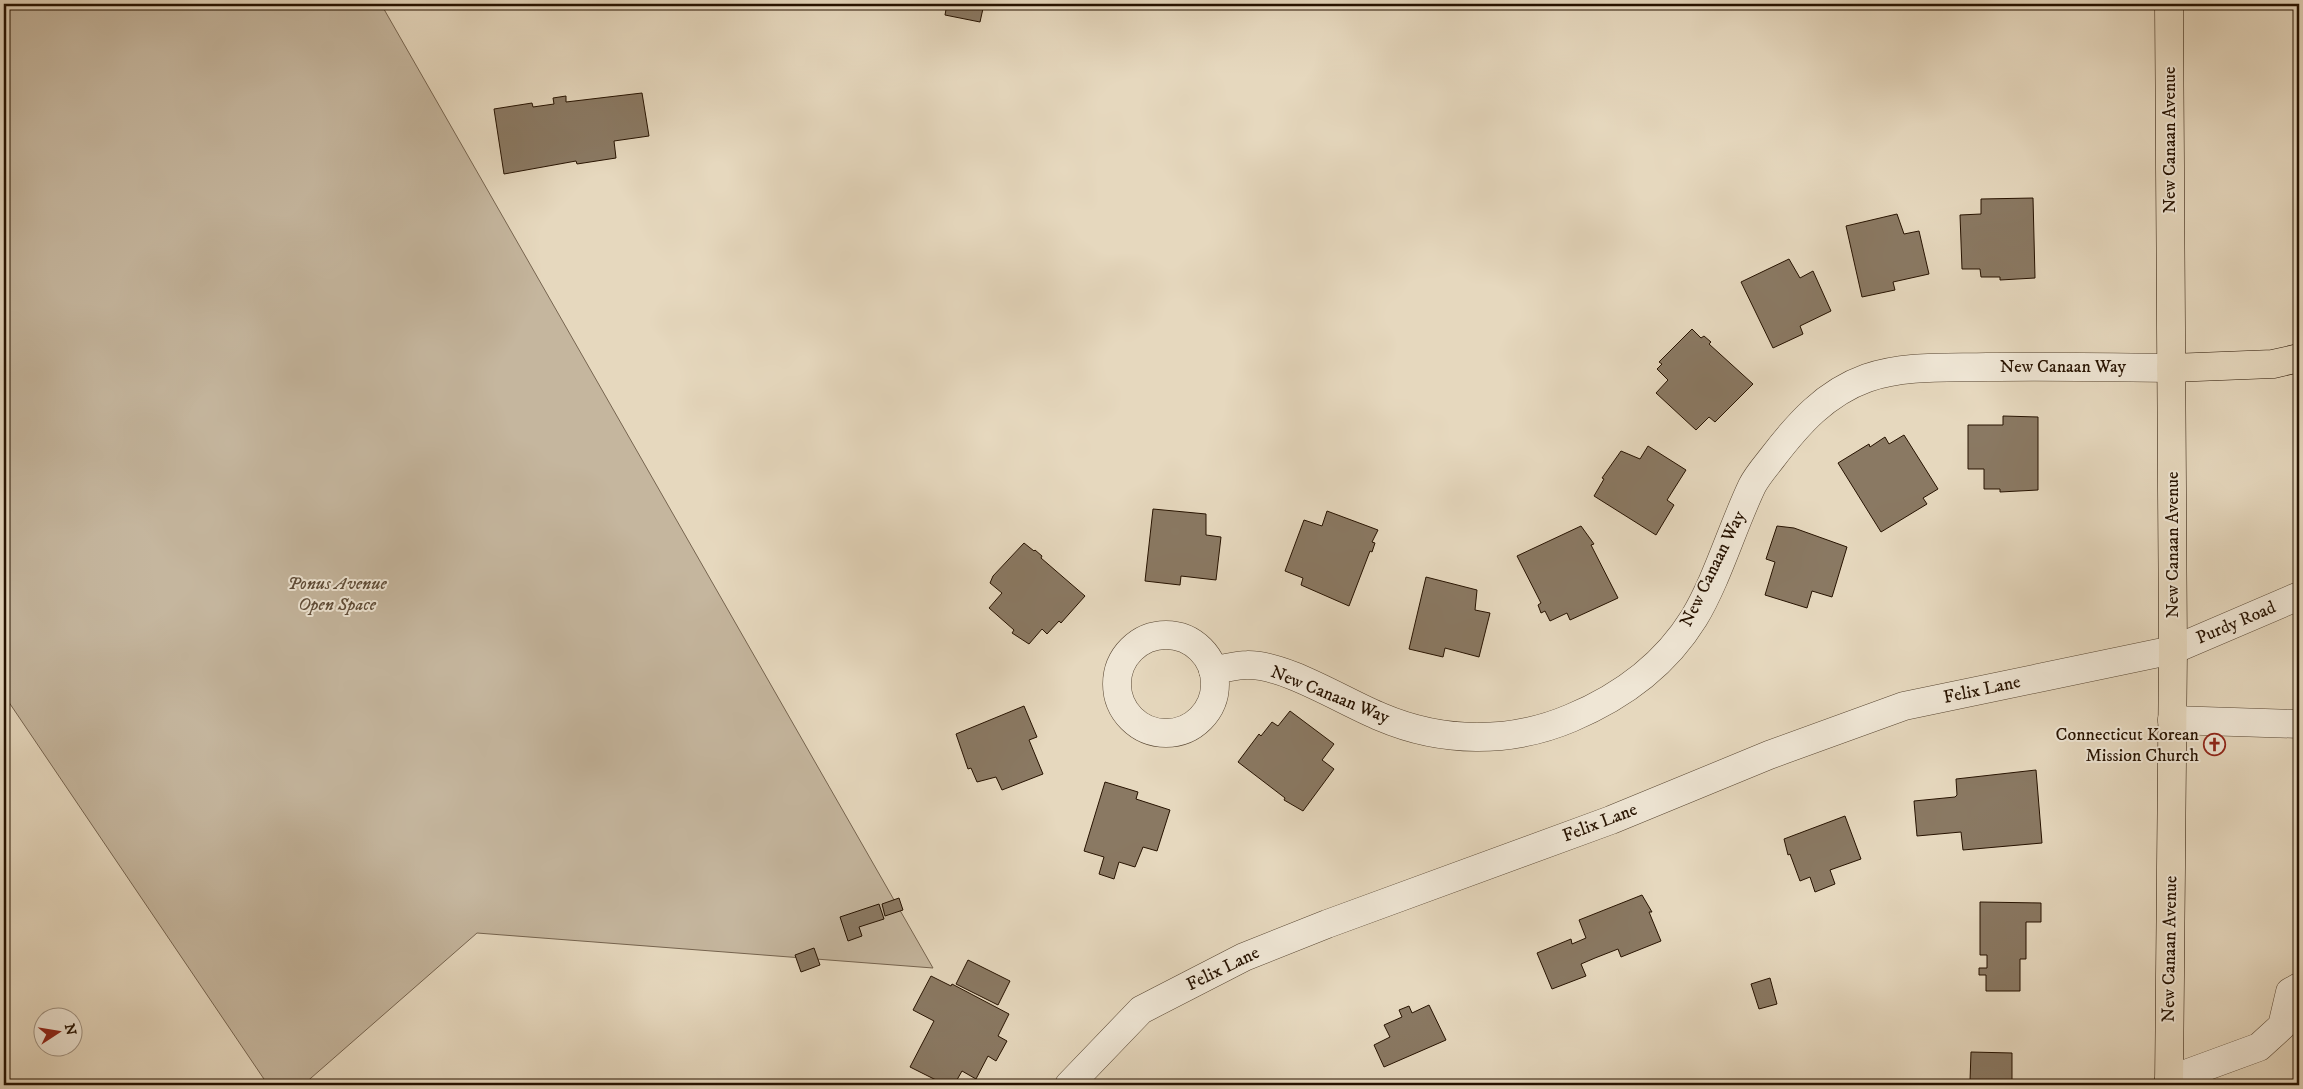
<svg xmlns="http://www.w3.org/2000/svg" width="2303" height="1089" viewBox="0 0 2303 1089" font-family="'IM FELL DW Pica',serif">
	<style>
		.green { fill: #c5b69e; stroke: #76644f }
		.building { fill: #8a7963; stroke: #261200 }
		.lines { fill: none; stroke-linecap: round; stroke-linejoin: round }
		.minor-casing { stroke: #564430; stroke-width: 29 }
		.major-casing { stroke: #261200; stroke-width: 29 }
		.highway-casing { stroke: #261200; stroke-width: 29 }
		.minor { stroke: #efe6d5; stroke-width: 28 }
		.major { stroke: #e6d8be; stroke-width: 28 }
		.highway { stroke: #e6d8be; stroke-width: 28 }
		.labels { text-anchor: middle; dominant-baseline: central; stroke-width: 4; stroke-linejoin: round; paint-order: stroke }
		.street-label { font-size: 18px; fill: #261200; stroke: #efe6d5 }
		.park-label { font-size: 18px; font-style: italic; fill: #5e4b37; stroke: #efe6d5 }
		.poi-label { font-size: 18px; fill: #261200; stroke: #efe6d5; text-anchor: end }
	</style>
	<rect width="100%" height="100%" fill="#e6d8be"/>
	<filter id="stains"><feTurbulence type="fractalNoise" baseFrequency=".004" numOctaves="4"/><feColorMatrix values="0 0 0 0 .2 0 0 0 0 .09 0 0 0 0 .02 0 0 0 .5 -.17"/></filter>
	<radialGradient id="worn" r=".72"><stop offset=".6" stop-color="#630" stop-opacity="0"/><stop offset="1" stop-color="#630" stop-opacity=".3"/></radialGradient>
	<path class="green" d="M4,4H381L933,968L477,933L303,1085H268L4,695Z"/>
	<g class="building">
		<path d="M947,4H984L980,22L945,15Z"/>
		<path d="M642,93L649,136L614,141L616,158L577,164L576,161L504,174L494,109L532,103L533,107L554,104L553,98L566,96V102Z"/>
		<path d="M2033,198L2035,278L2000,280V277H1981L1980,269H1962L1960,215L1981,214V199Z"/>
		<path d="M1897,214L1904,234L1919,231L1929,274L1893,282L1895,290L1862,297L1846,226Z"/>
		<path d="M1789,259L1800,278L1813,271L1831,311L1800,326L1803,334L1773,348L1741,282Z"/>
		<path d="M1692,329L1701,338L1704,336L1711,342L1709,344L1753,384L1715,422L1709,417L1696,430L1656,393L1668,380L1657,369L1662,364L1659,362Z"/>
		<path d="M2003,416L2038,417V490L2000,492V489H1984V469H1968V425H2003Z"/>
		<path d="M1904,435L1938,489L1923,498L1927,504L1881,532L1838,463L1869,444L1870,447L1885,437L1889,444Z"/>
		<path d="M1648,446L1686,470L1667,500L1674,505L1656,535L1594,496L1604,479L1602,478L1621,451L1640,459Z"/>
		<path d="M1153,509L1206,514V535L1221,537L1216,580L1181,576L1180,585L1145,581Z"/>
		<path d="M1327,511L1378,530L1372,542L1375,543L1372,552L1370,551L1349,606L1301,585L1303,578L1285,571L1304,520L1322,526Z"/>
		<path d="M1581,526L1594,544L1591,545L1618,598L1570,620L1567,613L1550,621L1545,611L1541,613L1538,605L1541,603L1517,556Z"/>
		<path d="M1777,526L1794,528L1847,547L1832,597L1812,591L1807,608L1765,595L1775,562L1766,559Z"/>
		<path d="M1024,543L1034,551L1035,550L1042,556L1041,558L1085,596L1061,623L1059,621L1047,634L1042,629L1029,644L1012,633L1014,630L989,608L1002,593L990,583L993,576Z"/>
		<path d="M1426,577L1477,590L1475,610L1490,613L1479,657L1445,648L1443,657L1409,649Z"/>
		<path d="M1024,706L1037,737L1029,740L1043,774L1002,790L996,777L977,782L971,768L968,769L956,734Z"/>
		<path d="M1290,711L1334,744L1322,760L1334,769L1303,811L1284,800L1285,798L1238,762L1259,734L1261,736L1272,722L1278,726Z"/>
		<path d="M2036,770L2042,843L1963,850L1961,832L1917,836L1914,801L1955,797L1957,795L1956,779Z"/>
		<path d="M1105,782L1138,792L1136,799L1170,810L1157,851L1143,847L1135,867L1119,862L1114,879L1099,874L1104,857L1084,851Z"/>
		<path d="M2297,786H2299V873H2296Z"/>
		<path d="M1845,816L1861,859L1830,870L1835,884L1815,892L1810,877L1800,881L1790,854L1788,855L1784,839Z"/>
		<path d="M1642,895L1652,912H1649L1661,941L1621,957L1618,949L1595,958L1581,964L1586,976L1552,989L1537,953L1571,939L1572,944L1586,938L1579,920Z"/>
		<path d="M899,898L903,910L885,916L882,904Z"/>
		<path d="M1980,902L2041,903V922H2026V959H2020V991H1986V975H1979V968H1987V955H1980Z"/>
		<path d="M879,904L884,919L859,927L862,936L848,941L840,917Z"/>
		<path d="M814,948L820,965L801,972L795,955Z"/>
		<path d="M968,960L1010,981L998,1005L956,984Z"/>
		<path d="M931,976L951,986L952,984L1009,1014L998,1036L1007,1041L996,1061L988,1056L976,1079L962,1071L954,1085H946L910,1067L934,1021L913,1010Z"/>
		<path d="M1770,978L1777,1004L1759,1009L1751,984Z"/>
		<path d="M1429,1005L1446,1040L1384,1067L1374,1045L1390,1037L1384,1025L1402,1017L1399,1010L1409,1006L1412,1013Z"/>
		<path d="M1971,1052L2012,1053V1084L2038,1085H1955V1080L1970,1081Z"/>
	</g>
	<g class="lines">
		<defs>
			<g id="minor">
				<circle cx="1166" cy="684" r="49"/>
				<path d="M1213,670C1224,669 1236,665 1247,665C1285,664 1344,702 1381,717C1442,743 1510,744 1571,718C1621,697 1665,665 1694,618C1717,580 1732,528 1752,486C1757,476 1765,467 1772,458C1798,424 1825,393 1867,378C1905,365 1947,368 1987,367C2048,366 2110,367 2171,368"/>
				<path d="M2172,720L2299,724"/>
				<path d="M2169,1080L2259,1047L2282,1026L2290,992L2299,987"/>
				<path d="M1069,1085L1141,1010L1244,957L1327,924L1611,820L1769,755L1904,706L2173,650L2299,596"/>
			</g>
			<path id="major" d="M2169,1085L2173,650L2169,4"/>
			<path id="highway" d="M2171,368L2273,364L2299,358"/>
		</defs>
		<use href="#minor" class="minor-casing"/>
		<use href="#major" class="major-casing"/>
		<use href="#highway" class="highway-casing"/>
		<use href="#minor" class="minor"/>
		<use href="#major" class="major"/>
		<use href="#highway" class="highway"/>
	</g>
	<defs>
		<symbol id="church-ring" viewBox="-11 -11 22 22"><circle r="9.5" fill="#efe6d5" stroke="#8f2418" stroke-width="1.5"/><path d="M-1.2-6h2.4v3.5h3.3v2.4h-3.3V6h-2.4V-.1h-3.3v-2.4h3.3Z" fill="#8f2418"/></symbol>
	</defs>
	<g fill-rule="evenodd">
		<use href="#church-ring" x="2202" y="732" width="25" height="25"/>
	</g>
	<g class="labels">
		<g class="street-label">
			<text transform="translate(2170 140) rotate(-90)">New Canaan Avenue</text>
			<text x="2063" y="367">New Canaan Way</text>
			<text transform="translate(2173 545) rotate(-90)">New Canaan Avenue</text>
			<text transform="translate(1713 569) rotate(-64)">New Canaan Way</text>
			<text transform="translate(2236 623) rotate(-23)">Purdy Road</text>
			<text transform="translate(1982 690) rotate(-12)">Felix Lane</text>
			<text transform="translate(1330 695) rotate(22)">New Canaan Way</text>
			<text transform="translate(1600 823) rotate(-21)">Felix Lane</text>
			<text transform="translate(2170 949) rotate(-89)">New Canaan Avenue</text>
			<text transform="translate(1223 969) rotate(-26)">Felix Lane</text>
		</g>
		<g class="park-label">
			<text x="337" y="584">Ponus Avenue<tspan x="337" dy="21">Open Space</tspan></text>
		</g>
		<g class="poi-label">
			<text x="2199" y="735">Connecticut Korean<tspan x="2199" dy="21">Mission Church</tspan></text>
		</g>
	</g>
	<rect width="2303" height="1089" fill="none" stroke="#e6d8be" stroke-width="20"/>
	<rect x="5" y="5" width="2293" height="1079" fill="none" stroke="#261200" stroke-width="2.5"/>
	<rect x="10" y="10" width="2283" height="1069" fill="none" stroke="#261200"/>
	<g transform="translate(58 1032) rotate(78)"><circle r="24" fill="#efe6d5" stroke="#9f9180"/>
	<path d="M0-4L9 19L0 12L-9 19Z" fill="#8f2418"/>
	<text y="-8" font-size="14" font-weight="bold" text-anchor="middle" fill="#261200">N</text>
	</g>
	<rect width="100%" height="100%" filter="url(#stains)"/>
	<rect width="100%" height="100%" fill="url(#worn)"/>
</svg>
